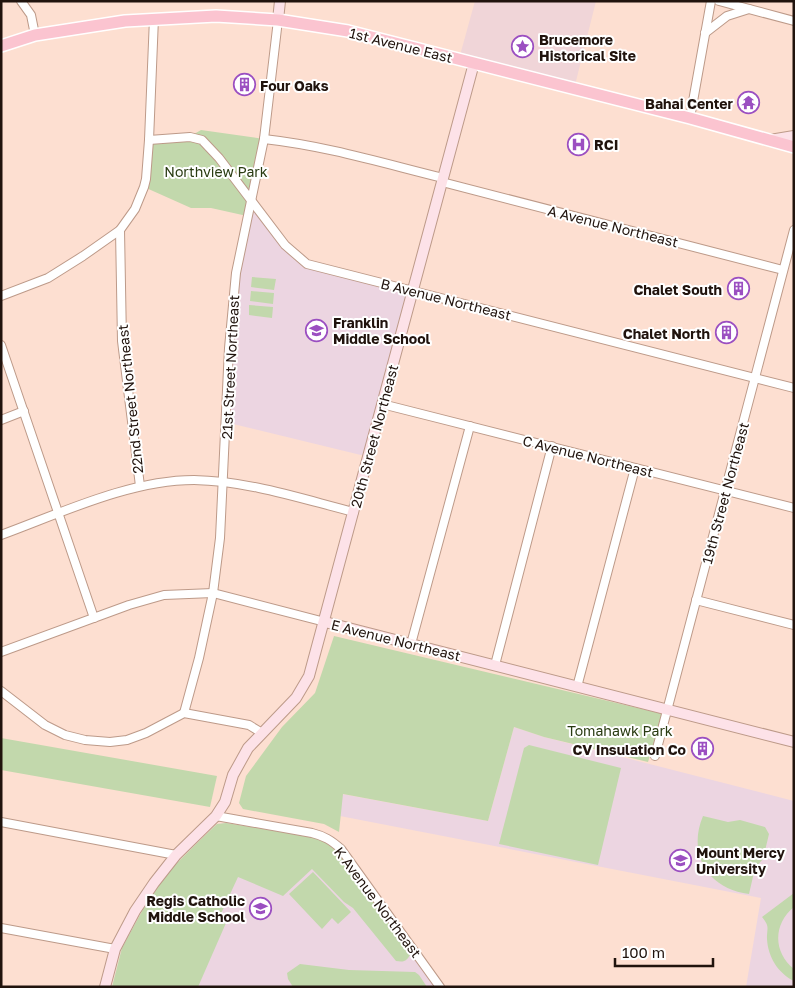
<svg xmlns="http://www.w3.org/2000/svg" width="795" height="988" viewBox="0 0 795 988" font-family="'Golos Text',sans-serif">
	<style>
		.commercial { fill: #f0d5d8 }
		.education { fill: #ecd5e1 }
		.green { fill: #c2d8ac }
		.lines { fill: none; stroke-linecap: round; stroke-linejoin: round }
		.street-casing { stroke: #bd9a89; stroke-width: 10 }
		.secondary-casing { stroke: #bd9a89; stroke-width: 12 }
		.primary-casing { stroke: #fff; stroke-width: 14 }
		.street { stroke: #fff; stroke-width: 8 }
		.secondary { stroke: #fde2e8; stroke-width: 10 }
		.primary { stroke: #fbc4d0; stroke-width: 11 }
		.labels { text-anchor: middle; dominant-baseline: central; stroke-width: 4; stroke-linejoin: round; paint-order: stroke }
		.poi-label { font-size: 14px; font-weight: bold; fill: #20130d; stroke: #fff; text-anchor: start }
		.street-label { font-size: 14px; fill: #20130d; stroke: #fff }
		.park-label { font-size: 14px; fill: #293b11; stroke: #fff }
	</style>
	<rect width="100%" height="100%" fill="#fddfd1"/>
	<path class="commercial" d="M475,1H596L574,89L459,59Z"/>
	<g class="education">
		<path d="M251,201L285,245L306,263L414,291L369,457L229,423L236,273Z"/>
		<path d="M514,727L544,737L794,801V987H746L761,898L340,816L342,794L488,821Z"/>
		<path d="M226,823L342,857L436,987H112L122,948L140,915L174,866L217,824Z"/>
	</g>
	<g class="green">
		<path d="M201,130L264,139L247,216L211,208H191L144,187L149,140L189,137Z"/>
		<path d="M252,277L276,279L274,290L251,287Z"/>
		<path d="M251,291L274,293L273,304L250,301Z"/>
		<path d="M249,305L273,307L272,318L249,315Z"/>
		<path d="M334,636L663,714L648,762L544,737L514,727L488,821L343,794L339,832L324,824L243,809L239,803L246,776L282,727L315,693Z"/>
		<path d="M1,738L217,776L210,807L1,770Z"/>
		<path d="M529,745L621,768L598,865L499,844L524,748Z"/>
		<path d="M703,816L728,822L740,820L765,827L769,834L763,859L755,868L749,894C708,889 687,854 703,816Z"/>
		<path d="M226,823L313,837L331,845L342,857L409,950L410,955C406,962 403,962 396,961L353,908L344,902L312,869L283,896L238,877L219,918L226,923L198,987H112L122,948L148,900L174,866L197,843L217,824Z"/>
		<path d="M313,872L351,912L338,924L332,918L322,929L289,894Z"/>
		<path d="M794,893V907C773,924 773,952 794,969V981C778,973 768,957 767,939C767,927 770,927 762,917Z"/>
		<path d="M300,964L349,970L415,972L419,975L427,987H293L288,979L287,973Z"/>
	</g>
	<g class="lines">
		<defs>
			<g id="street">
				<path d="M21,1L31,15L35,35"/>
				<path d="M719,1L794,21"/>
				<path d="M705,33L727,16L749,9"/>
				<path d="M690,118L711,1"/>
				<path d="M264,139C327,146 382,163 443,178"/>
				<path d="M149,140L190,137L202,140L219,158L285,245L307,264L794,388"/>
				<path d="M442,182L783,270"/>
				<path d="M1,296L48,278L83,256L120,230"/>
				<path d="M1,345L94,618"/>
				<path d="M382,404L794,508"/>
				<path d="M1,420L24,411"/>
				<path d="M140,486L122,341L120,230L135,209L144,187L146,179L149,140L154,18"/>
				<path d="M1,535C61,513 130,480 194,480C249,481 302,499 354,512"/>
				<path d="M696,600L794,625"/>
				<path d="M411,644L470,426"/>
				<path d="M1,652L129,605L164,595L213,593L325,622"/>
				<path d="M495,665L552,446"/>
				<path d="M577,687L635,468"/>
				<path d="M1,691L45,725L65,735L85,740L110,742L127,740L146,733L184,713L249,725L262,733"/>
				<path d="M184,713L199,658L213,593L220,538L229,348L236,273L264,139L278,20"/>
				<path d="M655,756L794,230"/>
				<path d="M216,816L312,833C324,836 331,840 341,849L440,987"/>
				<path d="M1,822L176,855"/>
				<path d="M1,928L115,949"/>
			</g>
			<g id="secondary">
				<path d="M278,20L280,1"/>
				<path d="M770,140L794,136"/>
				<path d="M325,622L794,742"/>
				<path d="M105,987L115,949L135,911L154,883L176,855L216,816L225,802L233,775L248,748L296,698L309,676L474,63"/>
			</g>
			<path id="primary" d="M1,46L35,35L125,21L216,16L278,20L348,31L690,118L794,147"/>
		</defs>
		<use href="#street" class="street-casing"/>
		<use href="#secondary" class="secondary-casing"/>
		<use href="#primary" class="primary-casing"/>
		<use href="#street" class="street"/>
		<use href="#secondary" class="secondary"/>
		<use href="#primary" class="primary"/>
	</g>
	<defs>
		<symbol id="sight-ring" viewBox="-11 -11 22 22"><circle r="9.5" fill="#fff" stroke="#9b4fc1" stroke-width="1.5"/><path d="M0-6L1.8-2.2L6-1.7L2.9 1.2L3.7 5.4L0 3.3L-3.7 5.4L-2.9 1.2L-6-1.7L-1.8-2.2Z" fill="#9b4fc1"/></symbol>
		<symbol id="building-ring" viewBox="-11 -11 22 22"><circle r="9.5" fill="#fff" stroke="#9b4fc1" stroke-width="1.5"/><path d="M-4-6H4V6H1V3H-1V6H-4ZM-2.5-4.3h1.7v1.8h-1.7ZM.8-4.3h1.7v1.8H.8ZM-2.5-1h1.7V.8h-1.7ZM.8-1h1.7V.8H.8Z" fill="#9b4fc1"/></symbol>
		<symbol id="temple-ring" viewBox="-11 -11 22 22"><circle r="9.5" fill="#fff" stroke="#9b4fc1" stroke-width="1.5"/><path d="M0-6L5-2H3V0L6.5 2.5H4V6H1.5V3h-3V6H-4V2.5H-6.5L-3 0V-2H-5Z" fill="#9b4fc1"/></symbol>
		<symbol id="hospital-ring" viewBox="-11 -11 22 22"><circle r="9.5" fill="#fff" stroke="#9b4fc1" stroke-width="1.5"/><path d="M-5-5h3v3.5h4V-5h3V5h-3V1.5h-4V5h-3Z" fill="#9b4fc1"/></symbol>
		<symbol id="school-ring" viewBox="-11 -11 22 22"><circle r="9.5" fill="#fff" stroke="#9b4fc1" stroke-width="1.5"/><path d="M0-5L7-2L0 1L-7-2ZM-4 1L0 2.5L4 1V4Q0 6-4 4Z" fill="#9b4fc1"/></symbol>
		<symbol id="university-ring" viewBox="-11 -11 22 22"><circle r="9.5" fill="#fff" stroke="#9b4fc1" stroke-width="1.5"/><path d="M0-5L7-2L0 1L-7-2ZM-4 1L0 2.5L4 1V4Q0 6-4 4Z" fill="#9b4fc1"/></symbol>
	</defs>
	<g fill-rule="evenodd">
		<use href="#sight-ring" x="510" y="34" width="25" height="25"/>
		<use href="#building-ring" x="232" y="72" width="25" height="25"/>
		<use href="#temple-ring" x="736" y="90" width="25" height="25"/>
		<use href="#hospital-ring" x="566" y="132" width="25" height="25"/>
		<use href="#building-ring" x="726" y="276" width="25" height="25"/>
		<use href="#school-ring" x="304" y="318" width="25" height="25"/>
		<use href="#building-ring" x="714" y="320" width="25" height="25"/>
		<use href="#building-ring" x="690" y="736" width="25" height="25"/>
		<use href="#university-ring" x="668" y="848" width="25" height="25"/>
		<use href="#school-ring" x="248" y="896" width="25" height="25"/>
	</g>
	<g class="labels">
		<g class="poi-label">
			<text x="539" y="39">Brucemore<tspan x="539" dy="16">Historical Site</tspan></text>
			<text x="260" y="85">Four Oaks</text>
			<text x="733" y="103" text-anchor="end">Bahai Center</text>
			<text x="594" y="144">RCI</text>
			<text x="722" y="289" text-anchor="end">Chalet South</text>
			<text x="333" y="322">Franklin<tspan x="333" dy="16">Middle School</tspan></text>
			<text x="710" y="333" text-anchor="end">Chalet North</text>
			<text x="686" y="749" text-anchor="end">CV Insulation Co</text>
			<text x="696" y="852">Mount Mercy<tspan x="696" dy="16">University</tspan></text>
			<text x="245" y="900" text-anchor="end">Regis Catholic<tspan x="245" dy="16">Middle School</tspan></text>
		</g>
		<g class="street-label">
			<text transform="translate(401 45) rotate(14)">1st Avenue East</text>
			<text transform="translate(613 226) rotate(14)">A Avenue Northeast</text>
			<text transform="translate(446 299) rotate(14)">B Avenue Northeast</text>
			<text transform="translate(230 367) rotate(-87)">21st Street Northeast</text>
			<text transform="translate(130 399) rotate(-96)">22nd Street Northeast</text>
			<text transform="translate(374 436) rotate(-75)">20th Street Northeast</text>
			<text transform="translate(588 456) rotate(14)">C Avenue Northeast</text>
			<text transform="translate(725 493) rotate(-75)">19th Street Northeast</text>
			<text transform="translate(396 640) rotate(14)">E Avenue Northeast</text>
			<text transform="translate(378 902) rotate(53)">K Avenue Northeast</text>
		</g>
		<g class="park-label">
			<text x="216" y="171">Northview Park</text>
			<text x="620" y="730">Tomahawk Park</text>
		</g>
	</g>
	<rect width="795" height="988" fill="none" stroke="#20130d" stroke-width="5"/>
	<path d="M615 958v8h98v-8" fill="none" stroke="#20130d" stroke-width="2.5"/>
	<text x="622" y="958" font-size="15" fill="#20130d" stroke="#ffffff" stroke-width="4" paint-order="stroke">100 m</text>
</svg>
